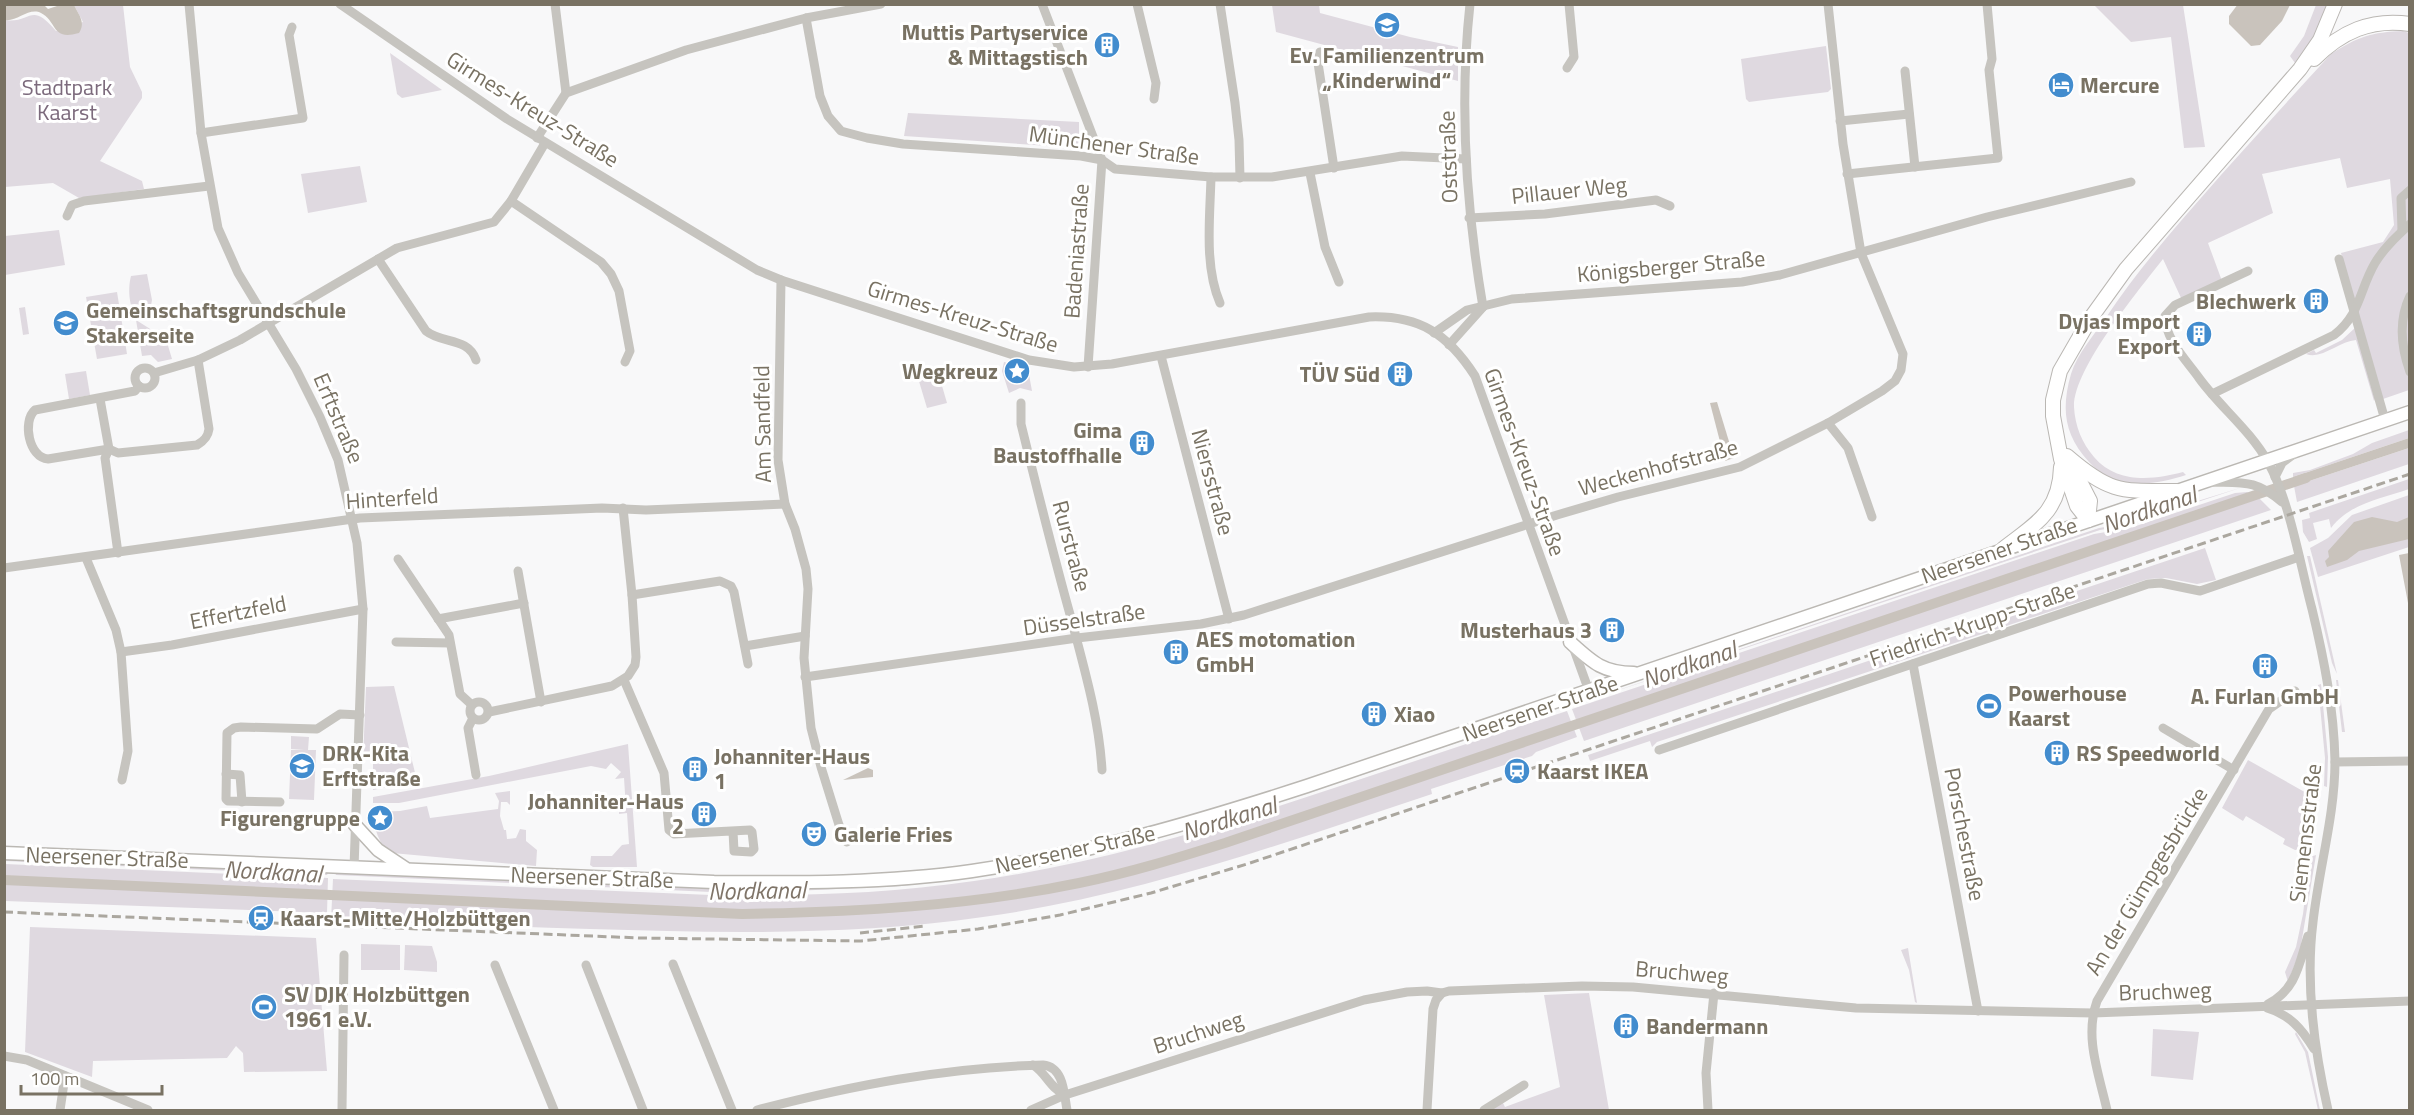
<svg xmlns="http://www.w3.org/2000/svg" width="2414" height="1115" viewBox="0 0 2414 1115" font-family="'Titillium Web',sans-serif">
	<style>
		.green { fill: #dfd9e0 }
		.water { fill: #c9c3bc }
		.lines { fill: none; stroke-linecap: round; stroke-linejoin: round }
		.canal { stroke: #c9c3bc; stroke-width: 10 }
		.major-casing { stroke: #bbb8b3; stroke-width: 15 }
		.highway-casing { stroke: #bab7b3; stroke-width: 16 }
		.minor { stroke: #c6c4bf; stroke-width: 9 }
		.major { stroke: #fff; stroke-width: 12 }
		.highway { stroke: #fff; stroke-width: 14 }
		.rail { stroke: #aba79f; stroke-width: 3; stroke-dasharray: 9 4.5; stroke-linecap: butt }
		.labels { text-anchor: middle; dominant-baseline: central; stroke-width: 6; stroke-linejoin: round; paint-order: stroke }
		.poi-label { font-size: 22px; font-weight: bold; fill: #797263; stroke: #fff; text-anchor: start }
		.park-label { font-size: 22px; fill: #7c6a7c; stroke: #fff }
		.street-label { font-size: 22px; fill: #797263; stroke: #fff }
		.water-label { font-size: 24px; font-style: italic; fill: #7f7468; stroke: #fff }
	</style>
	<rect width="100%" height="100%" fill="#f8f8f9"/>
	<g class="green">
		<path d="M74,5H123L130,67L142,92V98L100,161L142,181L144,189L79,198L53,183L5,187L4,20C32,24 30,0 56,31L83,22Z"/>
		<path d="M1272,5H1319L1320,13L1410,37L1458,47V81L1276,32Z"/>
		<path d="M2094,5H2183L2205,147L2184,148L2171,37L2131,42Z"/>
		<path d="M2316,5H2330L2314,41L2295,63L2290,56L2304,36Z"/>
		<path d="M2403,31L2409,33V390L2383,399L2341,253L2383,242L2394,225L2390,179L2347,188L2340,158L2262,174L2273,213L2208,243L2222,281L2182,300L2163,259C2139,290 2073,369 2074,407C2075,426 2082,443 2094,457C2117,484 2153,480 2183,472L2186,475C2153,486 2114,490 2089,462C2064,435 2061,409 2071,374C2077,354 2095,334 2107,316C2141,265 2181,221 2221,175C2258,134 2294,94 2331,54C2357,37 2372,32 2403,31Z"/>
		<path d="M1826,46L1831,89L1828,92L1749,102L1746,99L1741,59Z"/>
		<path d="M390,53L442,90L402,98L397,94Z"/>
		<path d="M908,113L1079,122V148L904,136Z"/>
		<path d="M360,166L367,202L308,213L301,174Z"/>
		<path d="M59,230L65,265L5,275V236Z"/>
		<path d="M147,274L152,300L148,321C145,320 141,319 138,317C128,308 128,287 131,276Z"/>
		<path d="M117,292L127,354L97,359L86,297Z"/>
		<path d="M25,307L29,334L23,335L19,308Z"/>
		<path d="M136,320L166,339L172,359L158,362L151,355L142,356Z"/>
		<path d="M2356,327L2376,397L2374,401L2356,340C2339,341 2322,360 2306,354L2314,350L2316,353L2342,340Z"/>
		<path d="M1004,362L1028,369L1032,391L1020,388L1009,393L1002,371Z"/>
		<path d="M86,371L90,395L69,399L65,374Z"/>
		<path d="M938,372L947,403L927,408L918,378Z"/>
		<path d="M2409,430V438L2293,477V473L2310,470L2353,454L2372,443Z"/>
		<path d="M2409,448V464L2297,502L2294,486Z"/>
		<path d="M2409,479V489C2381,499 2350,503 2331,528L2329,519L2313,523L2317,539L2309,542L2303,532L2302,520L2310,518L2309,513Z"/>
		<path d="M2243,487L2128,525L2100,530L1571,706L2099,528L2123,524Z"/>
		<path d="M2247,492L2258,497L2271,510L1584,741L1572,709L2094,534L2130,528L2235,493Z"/>
		<path d="M2409,495V547L2318,577L2310,548L2328,538L2352,515Z"/>
		<path d="M2205,548L2216,580L2197,584L2166,578L2148,579L1657,742L1652,747L1650,741L1590,761L1588,755Z"/>
		<path d="M2307,556H2310L2337,674L2332,663Z"/>
		<path d="M2336,680H2338L2345,732H2342Z"/>
		<path d="M2321,684L2328,757L2327,787L2324,786L2325,758L2318,685Z"/>
		<path d="M394,686L417,781L373,790V760L363,759L366,687Z"/>
		<path d="M1564,707L1221,821L1092,855L974,878L902,886L772,892H711L336,875L335,873L711,889L837,888L902,883L1092,854L1154,839L1221,820Z"/>
		<path d="M1567,711L1577,737L1536,752L1532,756L1431,789L1432,794C1284,843 1137,896 983,917C852,936 721,933 590,929C504,926 417,923 331,920L333,879L711,895C799,896 887,894 974,881C1098,864 1217,827 1334,788C1412,762 1490,736 1567,711Z"/>
		<path d="M291,736L309,737L308,750H316L314,800L289,799L291,750H304L291,749Z"/>
		<path d="M628,744L637,867H593L590,865L591,856H612L622,845L629,844L627,813L619,814V810L626,809L624,778L615,779L621,772L611,763L606,769L591,766L399,803H373V797L489,776Z"/>
		<path d="M2248,760L2317,799L2308,849L2295,850L2283,844L2285,839L2246,816L2243,821L2222,808Z"/>
		<path d="M510,791V805L507,802H501L500,816L504,830H506L507,839L516,838L520,829L526,830V841L537,850L536,866L392,853C378,845 374,827 373,812L400,811L427,806L430,818L498,809L499,801L495,793Z"/>
		<path d="M2316,855L2300,951L2288,982L2285,972L2296,947L2303,914L2310,857Z"/>
		<path d="M5,858L328,873L327,875L5,861Z"/>
		<path d="M5,864L328,878L327,913L5,901Z"/>
		<path d="M30,927L316,938L327,1071L244,1072L243,1053L236,1046L227,1058L93,1061L92,1077L25,1052Z"/>
		<path d="M361,944L400,945V970H361Z"/>
		<path d="M405,945L432,946L437,962V972L404,970Z"/>
		<path d="M1908,948L1917,1003L1915,1002L1909,970L1901,950Z"/>
		<path d="M1589,993L1609,1110H1488L1502,1101L1505,1107L1560,1087L1544,995Z"/>
		<path d="M2153,1029L2199,1032L2193,1080L2151,1076Z"/>
		<path d="M2296,1032L2308,1052L2320,1110H2318L2305,1052L2295,1034Z"/>
	</g>
	<g class="water">
		<path d="M2238,4H2290V5L2282,21L2260,45L2251,46L2229,24V16Z"/>
		<path d="M4,5H44L48,9L60,5H74C79,15 86,23 79,33C51,41 58,22 41,13C29,7 17,22 5,20Z"/>
		<path d="M1717,402L1734,458L1725,461L1710,403Z"/>
		<path d="M2409,438V448L2294,486L2293,477Z"/>
		<path d="M2372,517L2397,522L2409,517V539L2359,551L2347,560L2327,567L2325,561L2329,557L2328,551L2354,522Z"/>
		<path d="M2409,553L2410,603H2408L2399,555Z"/>
		<path d="M868,768L873,770V777L843,780Z"/>
	</g>
	<g class="lines">
		<path class="canal" d="M4,880L742,914C856,912 968,906 1079,883C1129,873 1177,858 1225,843L2306,478"/>
		<defs>
			<g id="major">
				<path d="M1570,642C1592,662 1603,673 1634,673"/>
				<path d="M355,825L378,850L405,868"/>
				<path d="M4,853L714,882C800,883 887,883 972,871C1087,854 1196,822 1307,786L2410,412"/>
			</g>
			<g id="highway">
				<path d="M2314,59C2341,32 2371,18 2410,24"/>
				<path d="M2067,456C2111,494 2121,491 2177,491"/>
				<path d="M2071,464L2090,501L2088,520"/>
				<path d="M2088,520L2077,506L2061,459L2053,416V400L2060,371L2090,319L2126,269L2300,69L2320,40L2335,4"/>
				<path d="M2003,549C2035,524 2060,512 2061,467"/>
			</g>
		</defs>
		<use href="#major" class="major-casing"/>
		<use href="#highway" class="highway-casing"/>
		<g class="minor">
			<path d="M189,4L201,133L218,228L238,273L296,369L320,417L338,460L357,543L363,609L354,868"/>
			<path d="M340,4L507,119L757,270L781,280L1029,360L1074,367L1112,364L1369,317C1419,315 1448,334 1475,376L1589,691"/>
			<path d="M555,4L566,93"/>
			<path d="M1042,4L1102,160L1088,367"/>
			<path d="M1137,4L1156,83L1154,99"/>
			<path d="M1220,4L1235,103L1239,140L1240,178"/>
			<path d="M1470,4C1459,105 1466,207 1483,307"/>
			<path d="M806,18L820,96L828,116L841,131L867,138L903,144L1081,156L1102,160L1115,169L1211,177H1272L1402,156L1466,159"/>
			<path d="M1320,52L1318,63L1334,168"/>
			<path d="M1567,68L1574,57L1569,4"/>
			<path d="M1905,71L1915,167"/>
			<path d="M1840,121L1909,114"/>
			<path d="M201,133L303,118L289,35L292,27"/>
			<path d="M537,138L566,93L686,50L806,18L881,4"/>
			<path d="M1310,173L1325,247L1339,282"/>
			<path d="M1847,174L1998,158L1989,70L1992,59L1987,4"/>
			<path d="M1211,177C1210,218 1204,266 1220,303"/>
			<path d="M511,201L601,262L611,274L619,291L630,351L625,362"/>
			<path d="M67,216L72,205L84,201L209,186"/>
			<path d="M1469,218L1545,214L1656,200L1670,206"/>
			<path d="M2402,231L2401,198L2410,190"/>
			<path d="M378,259L426,331C442,344 468,337 476,360"/>
			<path d="M2339,259L2385,420"/>
			<path d="M2248,271L2175,305L2165,316C2165,339 2186,360 2199,378C2220,407 2250,430 2268,462C2290,502 2300,564 2312,609C2324,659 2334,709 2335,761C2335,815 2319,868 2313,922C2305,985 2314,1049 2328,1110"/>
			<path d="M781,280L778,460L785,504L795,529L806,569L808,589L804,658L811,728L821,767L839,825L847,842"/>
			<path d="M2410,296C2398,321 2401,347 2410,372"/>
			<path d="M1434,333L1467,310L1512,299L1742,282L1780,275L1987,217L2131,182"/>
			<path d="M1449,345L1483,307"/>
			<path d="M1161,356L1229,619"/>
			<circle cx="145" cy="378" r="10"/>
			<path d="M154,373L198,360L240,340L397,248L494,222L511,201L545,143"/>
			<path d="M139,386L135,391L35,410C22,421 29,458 48,459L109,449L118,453L197,445C204,441 208,437 209,429L198,360"/>
			<path d="M2212,394L2334,335C2361,314 2359,290 2375,263C2384,248 2397,236 2410,224"/>
			<path d="M100,399L109,449"/>
			<path d="M1021,403V424C1037,489 1053,554 1071,618C1084,668 1099,718 1102,770"/>
			<path d="M1828,423L1848,448L1872,517"/>
			<path d="M109,449L105,458L118,553"/>
			<path d="M2275,477L2282,463L2294,454"/>
			<path d="M2209,482C2243,483 2255,479 2282,502"/>
			<path d="M86,558L116,630L121,652L128,751L122,780"/>
			<path d="M398,559L449,635L460,694L472,705"/>
			<path d="M4,568L360,518L602,508L646,510L785,504"/>
			<path d="M518,571L541,702"/>
			<path d="M632,595L720,581L731,586L734,592L748,664"/>
			<path d="M438,619L524,603"/>
			<path d="M396,642L450,643"/>
			<path d="M745,646L805,636"/>
			<path d="M121,652L172,645L363,609"/>
			<path d="M1913,664L1978,1011"/>
			<path d="M805,677L1077,638L1201,624L1244,615L1557,515L1618,497L1740,467L1828,423L1882,391L1895,381L1901,370L1903,354L1861,253L1843,144L1828,4"/>
			<path d="M624,680L664,773L669,830L674,834L750,830L752,832L754,849L751,852L734,851L733,831"/>
			<circle cx="479" cy="711" r="9"/>
			<path d="M489,712L612,686L628,676L635,665L636,657L632,595L623,508"/>
			<path d="M473,718L468,728L476,775"/>
			<path d="M2163,728L2234,770"/>
			<path d="M1659,750L2148,584L2161,583L2200,591L2299,557"/>
			<path d="M2335,762L2410,761"/>
			<path d="M226,774L240,775L242,802"/>
			<path d="M280,802L228,801L226,799L227,733L234,728L241,727L317,729L340,714L360,715"/>
			<path d="M673,964L732,1110"/>
			<path d="M495,965L554,1110"/>
			<path d="M586,965L643,1110"/>
			<path d="M2268,1004C2296,990 2299,964 2308,936"/>
			<path d="M2267,1008C2290,1015 2302,1029 2314,1049"/>
			<path d="M4,1056L27,1060L148,1110"/>
			<path d="M1033,1065C1046,1073 1050,1088 1065,1095"/>
			<path d="M60,1110L65,1076"/>
			<path d="M342,1110L344,955"/>
			<path d="M757,1110C850,1086 946,1067 1043,1065C1064,1067 1064,1094 1067,1110"/>
			<path d="M1031,1110L1065,1095L1364,1000L1407,992L1427,991L1442,993L1449,991L1582,986L1633,987L1856,1008L2093,1013L2410,1001"/>
			<path d="M1427,1110L1433,1009L1436,1000L1442,993"/>
			<path d="M1484,1110L1524,1085"/>
			<path d="M1708,1110L1706,1073L1714,993"/>
			<path d="M2107,1110C2099,1074 2084,1037 2097,1001L2269,709L2295,691"/>
		</g>
		<use href="#major" class="major"/>
		<use href="#highway" class="highway"/>
		<g class="rail">
			<path d="M4,912L640,938L861,941L978,929L1060,915L1151,893L1247,864L2410,474"/>
			<path d="M860,933L926,926"/>
		</g>
	</g>
	<defs>
		<symbol id="school-disc" viewBox="-11 -11 22 22"><circle r="9.5" fill="#428cce" stroke="#fff"/><path d="M0-5L7-2L0 1L-7-2ZM-4 1L0 2.5L4 1V4Q0 6-4 4Z" fill="#fff"/></symbol>
		<symbol id="building-disc" viewBox="-11 -11 22 22"><circle r="9.5" fill="#428cce" stroke="#fff"/><path d="M-4-6H4V6H1V3H-1V6H-4ZM-2.5-4.3h1.7v1.8h-1.7ZM.8-4.3h1.7v1.8H.8ZM-2.5-1h1.7V.8h-1.7ZM.8-1h1.7V.8H.8Z" fill="#fff"/></symbol>
		<symbol id="hotel-disc" viewBox="-11 -11 22 22"><circle r="9.5" fill="#428cce" stroke="#fff"/><path d="M-6-4.5h1.5V1H6V5H4.5V3h-9V5H-6ZM-4 0a1.8 1.8 0 1 1 3.6 0ZM.5 0V-2.5h3Q6-2.5 6 0Z" fill="#fff"/></symbol>
		<symbol id="sight-disc" viewBox="-11 -11 22 22"><circle r="9.5" fill="#428cce" stroke="#fff"/><path d="M0-6L1.8-2.2L6-1.7L2.9 1.2L3.7 5.4L0 3.3L-3.7 5.4L-2.9 1.2L-6-1.7L-1.8-2.2Z" fill="#fff"/></symbol>
		<symbol id="stadium-disc" viewBox="-11 -11 22 22"><circle r="9.5" fill="#428cce" stroke="#fff"/><path d="M0-5a6.5 5 0 1 0 0 10a6.5 5 0 1 0 0-10ZM-3.5-1.8h7v3.6h-7Z" fill="#fff"/></symbol>
		<symbol id="station-disc" viewBox="-11 -11 22 22"><circle r="9.5" fill="#428cce" stroke="#fff"/><path d="M-3-6H3Q5-6 5-4V2Q5 4 3 4L4.5 6H3L1.5 4h-3L-3 6H-4.5L-3 4Q-5 4-5 2V-4Q-5-6-3-6ZM-3.5-4v3h7v-3ZM-3.5 1v1.5H-2V1ZM2 1v1.5H3.5V1Z" fill="#fff"/></symbol>
		<symbol id="theatre-disc" viewBox="-11 -11 22 22"><circle r="9.5" fill="#428cce" stroke="#fff"/><path d="M-5-5.5Q0-4 5-5.5V0Q5 5 0 6Q-5 5-5 0ZM-3.3-2.5H-1v1.5H-3.3ZM1-2.5H3.3v1.5H1ZM-2.8 1Q0 5.5 2.8 1Z" fill="#fff"/></symbol>
	</defs>
	<g fill-rule="evenodd">
		<use href="#school-disc" x="1372" y="10" width="30" height="30"/>
		<use href="#building-disc" x="1092" y="30" width="30" height="30"/>
		<use href="#hotel-disc" x="2046" y="70" width="30" height="30"/>
		<use href="#building-disc" x="2301" y="286" width="30" height="30"/>
		<use href="#school-disc" x="51" y="308" width="30" height="30"/>
		<use href="#building-disc" x="2184" y="319" width="30" height="30"/>
		<use href="#sight-disc" x="1002" y="356" width="30" height="30"/>
		<use href="#building-disc" x="1385" y="359" width="30" height="30"/>
		<use href="#building-disc" x="1127" y="428" width="30" height="30"/>
		<use href="#building-disc" x="1597" y="615" width="30" height="30"/>
		<use href="#building-disc" x="1161" y="637" width="30" height="30"/>
		<use href="#building-disc" x="2250" y="651" width="30" height="30"/>
		<use href="#stadium-disc" x="1974" y="691" width="30" height="30"/>
		<use href="#building-disc" x="1359" y="699" width="30" height="30"/>
		<use href="#building-disc" x="2042" y="738" width="30" height="30"/>
		<use href="#school-disc" x="287" y="751" width="30" height="30"/>
		<use href="#building-disc" x="680" y="754" width="30" height="30"/>
		<use href="#station-disc" x="1502" y="756" width="30" height="30"/>
		<use href="#building-disc" x="689" y="799" width="30" height="30"/>
		<use href="#sight-disc" x="365" y="803" width="30" height="30"/>
		<use href="#theatre-disc" x="799" y="819" width="30" height="30"/>
		<use href="#station-disc" x="246" y="903" width="30" height="30"/>
		<use href="#stadium-disc" x="249" y="992" width="30" height="30"/>
		<use href="#building-disc" x="1611" y="1011" width="30" height="30"/>
	</g>
	<g class="labels">
		<g class="poi-label">
			<text x="1088" y="32" text-anchor="end">Muttis Partyservice<tspan x="1088" dy="25">&amp; Mittagstisch</tspan></text>
			<text x="1387" y="55" text-anchor="middle">Ev. Familienzentrum<tspan x="1387" dy="25">„Kinderwind“</tspan></text>
			<text x="2080" y="85">Mercure</text>
			<text x="2296" y="301" text-anchor="end">Blechwerk</text>
			<text x="86" y="310">Gemeinschaftsgrundschule<tspan x="86" dy="25">Stakerseite</tspan></text>
			<text x="2180" y="321" text-anchor="end">Dyjas Import<tspan x="2180" dy="25">Export</tspan></text>
			<text x="998" y="371" text-anchor="end">Wegkreuz</text>
			<text x="1380" y="374" text-anchor="end">TÜV Süd</text>
			<text x="1122" y="430" text-anchor="end">Gima<tspan x="1122" dy="25">Baustoffhalle</tspan></text>
			<text x="1592" y="630" text-anchor="end">Musterhaus 3</text>
			<text x="1196" y="639">AES motomation<tspan x="1196" dy="25">GmbH</tspan></text>
			<text x="2008" y="693">Powerhouse<tspan x="2008" dy="25">Kaarst</tspan></text>
			<text x="2265" y="696" text-anchor="middle">A. Furlan GmbH</text>
			<text x="1394" y="714">Xiao</text>
			<text x="322" y="753">DRK-Kita<tspan x="322" dy="25">Erftstraße</tspan></text>
			<text x="2076" y="753">RS Speedworld</text>
			<text x="714" y="756">Johanniter-Haus<tspan x="714" dy="25">1</tspan></text>
			<text x="1537" y="771">Kaarst IKEA</text>
			<text x="684" y="801" text-anchor="end">Johanniter-Haus<tspan x="684" dy="25">2</tspan></text>
			<text x="360" y="818" text-anchor="end">Figurengruppe</text>
			<text x="834" y="834">Galerie Fries</text>
			<text x="280" y="918">Kaarst-Mitte/Holzbüttgen</text>
			<text x="284" y="994">SV DJK Holzbüttgen<tspan x="284" dy="25">1961 e.V.</tspan></text>
			<text x="1646" y="1026">Bandermann</text>
		</g>
		<g class="park-label">
			<text x="67" y="87">Stadtpark<tspan x="67" dy="25">Kaarst</tspan></text>
		</g>
		<g class="street-label">
			<text transform="translate(533 109) rotate(32)">Girmes-Kreuz-Straße</text>
			<text transform="translate(1114 145) rotate(8)">Münchener Straße</text>
			<text transform="translate(1448 157) rotate(-92)">Oststraße</text>
			<text transform="translate(1569 190) rotate(-6)">Pillauer Weg</text>
			<text transform="translate(1076 251) rotate(-86)">Badeniastraße</text>
			<text transform="translate(1671 266) rotate(-5)">Königsberger Straße</text>
			<text transform="translate(963 316) rotate(17)">Girmes-Kreuz-Straße</text>
			<text transform="translate(339 418) rotate(67)">Erftstraße</text>
			<text transform="translate(762 424) rotate(-91)">Am Sandfeld</text>
			<text transform="translate(1525 462) rotate(70)">Girmes-Kreuz-Straße</text>
			<text transform="translate(1658 467) rotate(-15)">Weckenhofstraße</text>
			<text transform="translate(1213 482) rotate(75)">Niersstraße</text>
			<text transform="translate(392 498) rotate(-4)">Hinterfeld</text>
			<text transform="translate(1072 546) rotate(75)">Rurstraße</text>
			<text transform="translate(1999 550) rotate(-19)">Neersener Straße</text>
			<text transform="translate(238 612) rotate(-11)">Effertzfeld</text>
			<text transform="translate(1084 619) rotate(-8)">Düsselstraße</text>
			<text transform="translate(1972 624) rotate(-19)">Friedrich-Krupp-Straße</text>
			<text transform="translate(1540 708) rotate(-19)">Neersener Straße</text>
			<text transform="translate(2305 833) rotate(-83)">Siemensstraße</text>
			<text transform="translate(1965 834) rotate(79)">Porschestraße</text>
			<text transform="translate(1075 849) rotate(-12)">Neersener Straße</text>
			<text transform="translate(107 857) rotate(2)">Neersener Straße</text>
			<text transform="translate(592 877) rotate(2)">Neersener Straße</text>
			<text transform="translate(2146 881) rotate(-59)">An der Gümpgesbrücke</text>
			<text transform="translate(1682 972) rotate(5)">Bruchweg</text>
			<text transform="translate(2165 991) rotate(-2)">Bruchweg</text>
			<text transform="translate(1198 1032) rotate(-18)">Bruchweg</text>
		</g>
		<g class="water-label">
			<text transform="translate(2149 509) rotate(-19)">Nordkanal</text>
			<text transform="translate(1689 664) rotate(-19)">Nordkanal</text>
			<text transform="translate(1229 818) rotate(-17)">Nordkanal</text>
			<text transform="translate(273 871) rotate(3)">Nordkanal</text>
			<text transform="translate(757 890) rotate(-1)">Nordkanal</text>
		</g>
	</g>
	<rect width="2414" height="1115" fill="none" stroke="#797263" stroke-width="12"/>
	<path d="M21 1085v9h141v-9" fill="none" stroke="#797263" stroke-width="3"/>
	<text x="30" y="1085" font-size="18" fill="#797263" stroke="#ffffff" stroke-width="4.5" paint-order="stroke">100 m</text>
</svg>
